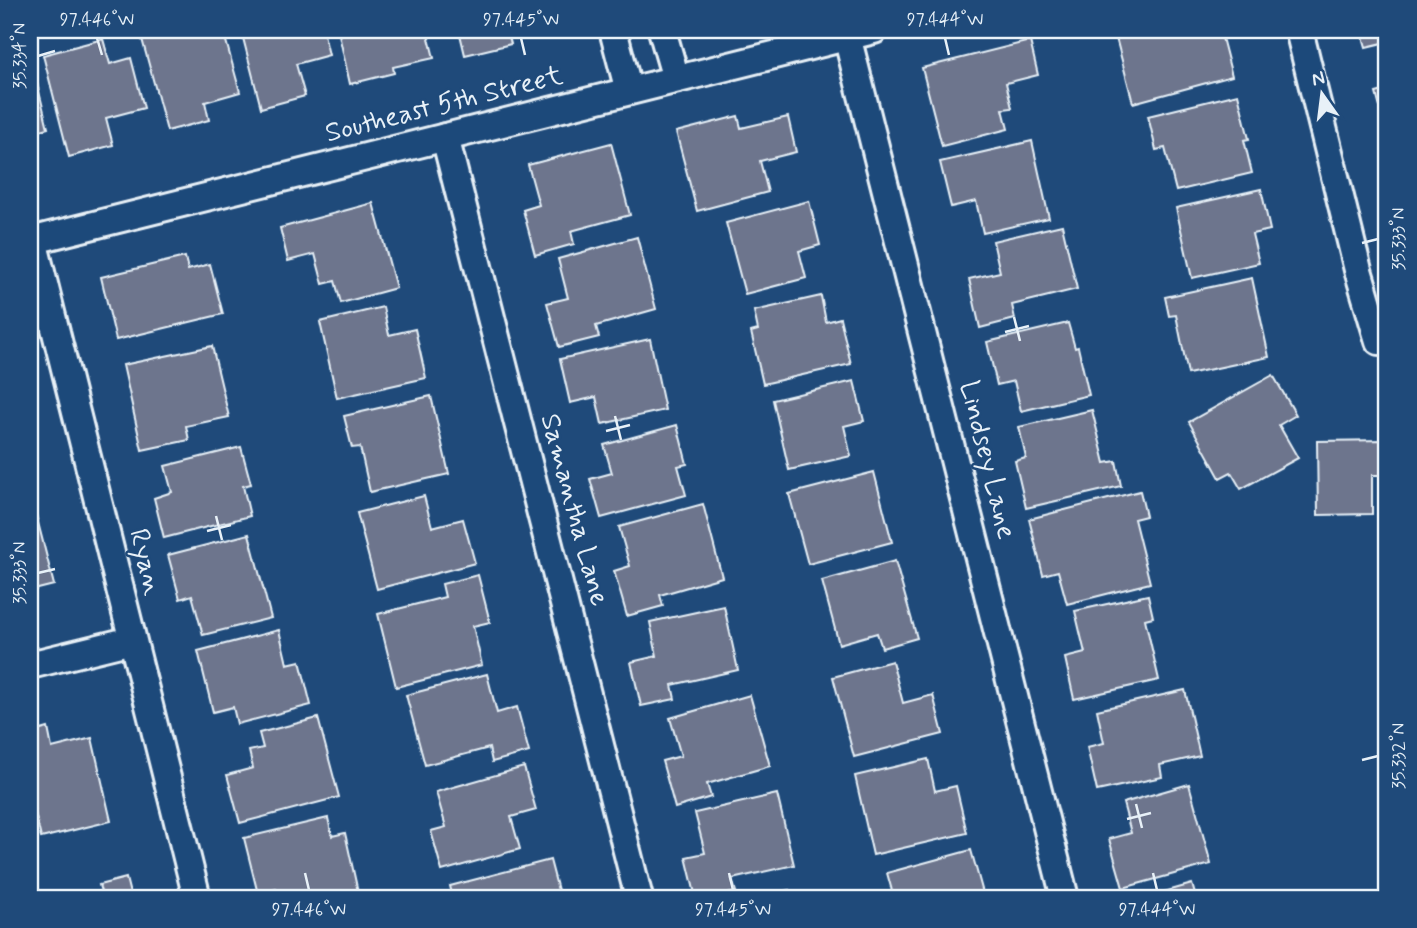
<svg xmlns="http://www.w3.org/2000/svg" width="1417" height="928" viewBox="0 0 1417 928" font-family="Mynerve,sans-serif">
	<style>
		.building { fill: #6d758d; stroke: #e8f1f8; stroke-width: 2 }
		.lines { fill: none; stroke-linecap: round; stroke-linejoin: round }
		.minor-casing { stroke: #e8f1f8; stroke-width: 32 }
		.minor { stroke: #1f4a7a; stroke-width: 26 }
		.ticks { fill: none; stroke: #e8f1f8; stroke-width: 2.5 }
		.labels { text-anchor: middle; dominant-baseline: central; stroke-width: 5; stroke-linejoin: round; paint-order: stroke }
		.street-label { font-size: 28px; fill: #e8f1f8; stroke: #1f4a7a }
		.neatline { fill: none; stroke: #e8f1f8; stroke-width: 2.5 }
		.ticks-label { font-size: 18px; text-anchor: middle; fill: #e8f1f8 }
	</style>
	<rect width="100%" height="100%" fill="#1f4a7a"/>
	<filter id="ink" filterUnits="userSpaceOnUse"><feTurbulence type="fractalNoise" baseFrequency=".0143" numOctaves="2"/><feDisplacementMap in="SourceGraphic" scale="14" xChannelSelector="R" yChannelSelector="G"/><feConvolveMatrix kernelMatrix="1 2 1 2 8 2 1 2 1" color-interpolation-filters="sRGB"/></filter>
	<g filter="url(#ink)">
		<g class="building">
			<path d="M176,30H223L240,92L205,102L209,120L167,131L142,39Z"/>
			<path d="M241,30H323L329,55L296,64L305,96L261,108Z"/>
			<path d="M338,30H427L434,58L393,67L394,73L350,84Z"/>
			<path d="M459,30H507L511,44L465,55Z"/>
			<path d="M1114,30H1183L1185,39L1220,30L1232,76L1133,103Z"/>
			<path d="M1361,30H1387V42L1366,47Z"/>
			<path d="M103,39L110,64L131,58L144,108L106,118L113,145L69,157L43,55Z"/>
			<path d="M1030,41L1038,75L1006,83L1012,108L1003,109L1008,129L942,146L922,68Z"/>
			<path d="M33,67L48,128L30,133V68Z"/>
			<path d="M1387,90V134L1376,93Z"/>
			<path d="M1238,94L1249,139L1244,140L1252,173L1176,191L1165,148L1156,150L1148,116Z"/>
			<path d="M738,116L741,128L788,117L796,152L760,161L768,192L697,211L676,132Z"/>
			<path d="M1032,141L1049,218L983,233L976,201L951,207L940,162Z"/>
			<path d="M611,143L630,215L571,231L574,244L535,255L523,210L539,205L528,165Z"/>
			<path d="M1261,189L1270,230L1252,234L1259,263L1192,278L1176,208Z"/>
			<path d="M809,201L820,245L799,251L806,278L745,294L726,223Z"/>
			<path d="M373,203L396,288L341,303L335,281L323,284L315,254L288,261L280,228Z"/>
			<path d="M1062,225L1077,289L1012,305L1015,319L980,328L969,279L1000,272L993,241Z"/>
			<path d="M637,237L656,309L596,326L599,337L559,347L547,303L568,298L558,259Z"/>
			<path d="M185,257L188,270L210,264L223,314L116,340L101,277Z"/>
			<path d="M1252,278L1269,357L1188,374L1176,315L1169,316L1165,297Z"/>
			<path d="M821,296L826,322L840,318L851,364L763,384L751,332L758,330L754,311Z"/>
			<path d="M383,307L389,335L415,329L426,378L337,398L320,322Z"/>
			<path d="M1068,323L1075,348L1078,347L1089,395L1021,411L1014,381L997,385L987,342Z"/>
			<path d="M650,339L665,410L602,424L596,397L570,403L560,359Z"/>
			<path d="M212,346L229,417L186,426L189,440L142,450L123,365Z"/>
			<path d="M1273,375L1296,415L1279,425L1298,458L1241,489L1231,472L1220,478L1189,422Z"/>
			<path d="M854,381L864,421L844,426L851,456L789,470L773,400Z"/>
			<path d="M431,396L449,474L370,492L360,447L352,448L344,416Z"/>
			<path d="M1092,410L1105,463L1116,461L1121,486L1026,508L1015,461L1026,458L1019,427Z"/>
			<path d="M677,425L687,464L678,466L686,495L601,518L590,479L612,473L604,445Z"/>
			<path d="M1387,440V475H1372V514L1318,515L1317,441Z"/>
			<path d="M241,447L251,484L243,486L250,516L164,538L154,498L172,492L165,466Z"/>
			<path d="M874,472L892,542L808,564L789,494Z"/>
			<path d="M1140,491L1146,516L1134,519L1150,583L1067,604L1058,571L1043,575L1029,519Z"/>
			<path d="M424,496L432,527L463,519L475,563L377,589L357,513Z"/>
			<path d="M30,499H32L54,585L30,591Z"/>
			<path d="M703,504L722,577L660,595L663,606L627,616L614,571L630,566L619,527Z"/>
			<path d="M249,534L271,618L203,635L192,595L180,599L168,555Z"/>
			<path d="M895,561L917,638L882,648L877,633L839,644L822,581Z"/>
			<path d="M478,575L490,622L473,626L482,665L396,687L378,614L445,597L442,584Z"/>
			<path d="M1148,595L1153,617L1145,619L1159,680L1074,699L1065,658L1085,653L1075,611Z"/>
			<path d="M724,606L738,670L672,685L675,699L641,706L631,662L657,656L650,622Z"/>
			<path d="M279,630L287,664L300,661L311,705L237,724L233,707L213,712L198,651Z"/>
			<path d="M892,661L903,703L933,695L943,734L854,757L833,677Z"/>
			<path d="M487,674L497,713L517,707L529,752L492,762L489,748L425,765L406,695Z"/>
			<path d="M1185,690L1200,756L1160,765L1162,777L1097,791L1087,747L1104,743L1097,710Z"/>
			<path d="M750,695L770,766L707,784L711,797L675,808L662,761L681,756L670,718Z"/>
			<path d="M318,718L339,797L240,823L227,775L253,768L249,751L263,748L259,733Z"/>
			<path d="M48,728L52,748L92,738L111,821L41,838L30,792V733Z"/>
			<path d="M928,759L935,791L956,786L967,833L873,855L855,776Z"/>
			<path d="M524,767L536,810L511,817L520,849L442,871L431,831L446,827L436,792Z"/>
			<path d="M1189,784L1211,864L1123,888L1109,839L1131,833L1123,803Z"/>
			<path d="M777,794L794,865L732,879L736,892L711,898H696L686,857L705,853L695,813Z"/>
			<path d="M328,818L332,836L345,833L358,892L334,898H278L276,889L258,894L244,838Z"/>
			<path d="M971,850L983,893L967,898H894L887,873Z"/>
			<path d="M550,860L560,898H453L450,886Z"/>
			<path d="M126,878L131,898H76L101,892L99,885Z"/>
			<path d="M1192,884L1196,898H1143Z"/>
			<path d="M789,890L791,898H752Z"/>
		</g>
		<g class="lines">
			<defs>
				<g id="minor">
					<path d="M613,30L629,91"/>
					<path d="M662,30L676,79"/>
					<path d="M1299,30L1358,270L1379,341"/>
					<path d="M847,36L1065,898"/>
					<path d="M445,137L639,898"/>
					<path d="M33,240L197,898"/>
					<path d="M30,241L874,30"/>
					<path d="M30,665L132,640"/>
				</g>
			</defs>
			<use href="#minor" class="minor-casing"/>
			<use href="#minor" class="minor"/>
		</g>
	</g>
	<path class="ticks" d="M97,38L102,55M521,38L525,55M945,38L949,55M38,56L55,51M1362,243L1378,239M1014,317L1020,341M1005,332L1029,326M615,416L621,440M606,431L630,425M216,516L222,540M207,531L231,525M38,573L55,569M1362,760L1378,756M1136,804L1142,828M1127,819L1151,813M305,873L309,890M729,873L733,890M1153,873L1157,890"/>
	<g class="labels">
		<g class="street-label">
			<text transform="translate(444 105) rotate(-14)">Southeast 5th Street</text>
			<text transform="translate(987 460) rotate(76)">Lindsey Lane</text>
			<text transform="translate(574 510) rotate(75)">Samantha Lane</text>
			<text transform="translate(145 562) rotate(76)">Ryan</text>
		</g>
	</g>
	<rect width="1417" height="928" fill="none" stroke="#1f4a7a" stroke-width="77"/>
	<g transform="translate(1322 94) rotate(346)" stroke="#1f4a7a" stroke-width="5" paint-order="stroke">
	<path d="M0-5L12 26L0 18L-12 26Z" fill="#e8f1f8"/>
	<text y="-10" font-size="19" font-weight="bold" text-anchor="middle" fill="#e8f1f8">N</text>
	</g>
	<rect x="38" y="38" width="1340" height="852" class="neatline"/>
	<g class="ticks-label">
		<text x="97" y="25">97.446°W</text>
		<text x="521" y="25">97.445°W</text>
		<text x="945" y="25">97.444°W</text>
		<text transform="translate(19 56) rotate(-90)" y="6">35.334°N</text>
		<text transform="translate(1398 239) rotate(-90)" y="6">35.333°N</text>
		<text transform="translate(19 573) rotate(-90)" y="6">35.333°N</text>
		<text transform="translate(1398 756) rotate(-90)" y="6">35.332°N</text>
		<text x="309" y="915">97.446°W</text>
		<text x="733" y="915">97.445°W</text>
		<text x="1157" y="915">97.444°W</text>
	</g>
</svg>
